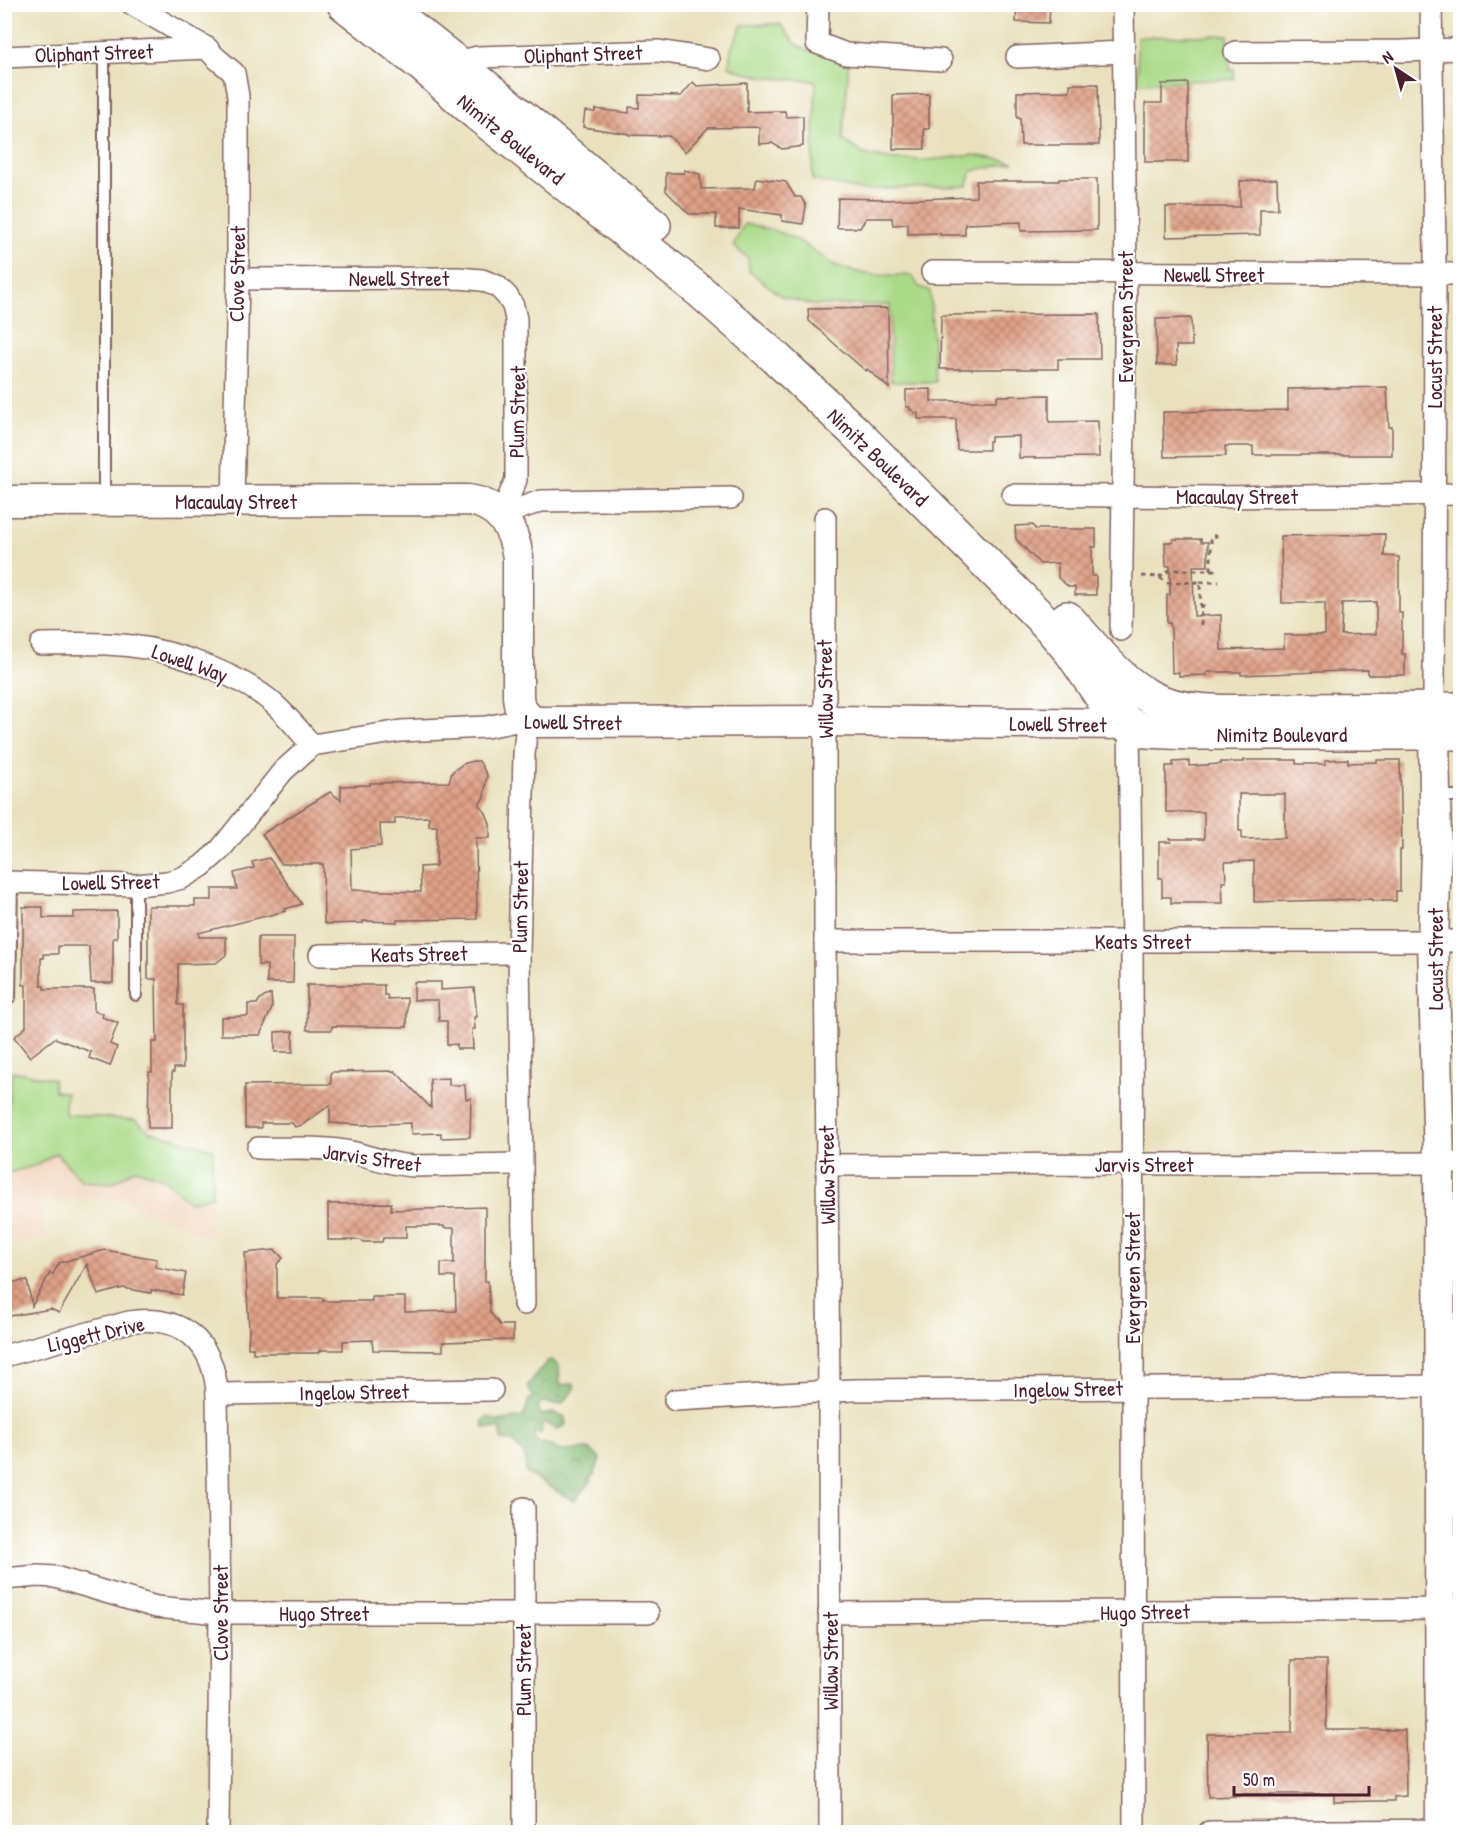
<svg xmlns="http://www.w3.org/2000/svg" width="1465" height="1837" viewBox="0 0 1465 1837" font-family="'Patrick Hand',sans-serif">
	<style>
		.built { fill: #f1d5bd }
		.grass { fill: #aada88; stroke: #7a7c5a; stroke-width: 1.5 }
		.forest { fill: url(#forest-crowns); stroke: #686c50; stroke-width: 1.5 }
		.building { fill: url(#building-cross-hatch); fill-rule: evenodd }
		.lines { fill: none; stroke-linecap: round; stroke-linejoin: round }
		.lane-casing { stroke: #82635e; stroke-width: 14 }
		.street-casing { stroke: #82635e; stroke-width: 24 }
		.secondary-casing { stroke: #82635e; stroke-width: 33 }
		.primary-casing { stroke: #82635e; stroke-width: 36 }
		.path { stroke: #82635e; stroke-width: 3; stroke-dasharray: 4.5 4.5; stroke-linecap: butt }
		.lane { stroke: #fff; stroke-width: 10 }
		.street { stroke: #fff; stroke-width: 21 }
		.secondary { stroke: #fff; stroke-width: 30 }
		.primary { stroke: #fff; stroke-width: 33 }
		.labels { text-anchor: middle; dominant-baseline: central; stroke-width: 4.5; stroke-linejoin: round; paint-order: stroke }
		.street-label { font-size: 21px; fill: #4a1f2b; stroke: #fff }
	</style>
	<defs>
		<pattern id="forest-crowns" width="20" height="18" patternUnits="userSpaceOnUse" patternTransform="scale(1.5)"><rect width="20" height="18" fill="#87ba74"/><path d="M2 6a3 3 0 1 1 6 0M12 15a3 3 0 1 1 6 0" fill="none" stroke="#70975f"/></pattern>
		<pattern id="building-cross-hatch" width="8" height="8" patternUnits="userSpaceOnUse" patternTransform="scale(1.5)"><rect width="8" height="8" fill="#dfa187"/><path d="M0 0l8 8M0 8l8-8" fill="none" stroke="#b7836f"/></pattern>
	</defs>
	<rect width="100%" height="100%" fill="#fff"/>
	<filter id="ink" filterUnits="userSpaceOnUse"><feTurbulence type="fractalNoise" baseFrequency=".0167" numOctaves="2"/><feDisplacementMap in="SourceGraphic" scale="12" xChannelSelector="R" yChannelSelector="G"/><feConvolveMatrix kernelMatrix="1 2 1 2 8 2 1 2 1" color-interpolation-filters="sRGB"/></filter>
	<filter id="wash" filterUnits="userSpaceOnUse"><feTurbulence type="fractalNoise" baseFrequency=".008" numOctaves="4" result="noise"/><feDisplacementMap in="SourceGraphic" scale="24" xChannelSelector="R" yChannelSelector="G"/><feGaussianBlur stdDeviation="1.35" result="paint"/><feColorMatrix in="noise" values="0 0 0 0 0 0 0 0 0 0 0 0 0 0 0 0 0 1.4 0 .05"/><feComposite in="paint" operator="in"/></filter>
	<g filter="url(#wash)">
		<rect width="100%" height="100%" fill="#e9e1be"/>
		<g class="built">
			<path d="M1453,752H1460V914L1454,911Z"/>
			<path d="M12,1071L53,1079L54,1091L66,1092L65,1114L136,1120L149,1131L213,1149L210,1238L121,1199L39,1200L46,1238L5,1245L4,1106L8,1107Z"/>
		</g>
		<g class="grass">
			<path d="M780,24L796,44L805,49L849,59L843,140L864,154L893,160H928L973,155L1014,162L972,171L967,186L859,190L812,180L816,81C787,79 754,79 729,66L731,49L742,25Z"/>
			<path d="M1228,35L1230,70L1234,69V79L1138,83L1137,37Z"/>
			<path d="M744,224C765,228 784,232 802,243C813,249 822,259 833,264C859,276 884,276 912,275L918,286L930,291L935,382H891L890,305H812L781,296L749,271L748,258L733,246Z"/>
			<path d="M12,1071L53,1079L54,1091L66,1092L65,1114L136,1120L149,1131L213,1149L212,1196L189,1202L161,1177L135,1169L113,1183L82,1181L56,1153L37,1165L5,1174V1106L8,1107Z"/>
		</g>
		<path class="forest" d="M552,1360L559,1366L560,1385L574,1384L575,1389L562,1404H549L543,1401L537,1408L541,1415L554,1413L565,1418L566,1425L557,1429L544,1423L542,1425L541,1434L534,1432L535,1439L539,1443H543L562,1451L589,1449L601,1459L589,1484L574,1501L526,1473L525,1456L512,1441L501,1440V1429L484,1428L482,1421L488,1417L496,1421L523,1417L529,1400L533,1397L527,1386L547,1361Z"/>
		<g id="blocks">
			<g class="building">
				<path d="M1017,4H1050L1049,23L1016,22Z"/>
				<path d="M693,82L697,86L747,83V112L785,111L786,117L803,116V146L782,149L772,143L759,144V127L708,128L685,152L669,136L629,135V134L583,127L585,111L595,112L596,109L629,113V107L639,108V95L681,96Z"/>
				<path d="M1188,83V162H1145V103H1162V84Z"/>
				<path d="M1070,84H1098L1099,145H1021L1020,118H1017V92L1070,91Z"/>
				<path d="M929,94V129H924L925,149H893V95Z"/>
				<path d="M684,170L700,174L701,189L755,188L757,178L786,182L795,197H801L806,206L803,224L782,221V215L739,209V228H716V214H689L666,191V173H684Z"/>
				<path d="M1059,179H1097V230L1021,231V222L965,224V235H940V233L908,234V224L893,225L892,218H866L860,228H837L838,198L882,199V200L976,197V181H1059Z"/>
				<path d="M1277,179L1278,209H1260V235L1166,237V207H1240V181Z"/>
				<path d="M888,308L889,388L867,369L866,371L845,353L809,321L808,309Z"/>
				<path d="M1099,314L1100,359H1058V369H940L941,315Z"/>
				<path d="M1191,318L1192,346H1176L1177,365H1157L1156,319Z"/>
				<path d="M1387,387L1389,427H1392V455H1253V446H1225L1226,456L1164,457L1163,412L1288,410V389Z"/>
				<path d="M931,389V401H997V396L1049,395V422L1098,421L1099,457L1019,458V436L991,437V441H989V450H957L956,419H918V413H914L913,410H910V407H906V390Z"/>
				<path d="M1033,525L1035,529H1096V547H1092V576H1096V595H1075V587H1069L1058,578V563L1040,564L1016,539L1015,526Z"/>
				<path d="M1385,534L1384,556L1399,557V613H1402V654H1405V675H1368V670L1241,675V672H1207V675L1179,676V672L1172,673L1171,631L1170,623H1167V595H1170V566H1166L1165,542H1173V539H1201V542H1208V566H1193L1194,616L1221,615V650L1284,648V635H1325V603H1282L1281,536ZM1376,602V634L1341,635L1342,603Z"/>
				<path d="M1348,759V763L1377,762V760H1400L1402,850H1400V891H1396V901H1372V899L1254,902V861L1225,862L1226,882H1222L1223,903H1171V897H1162V878H1159V842H1171L1170,839H1204V812H1166V766H1173V762L1189,761V766L1221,764V762H1244V760H1296V764H1326V760ZM1239,794H1285V838L1242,839V831H1239Z"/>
				<path d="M473,761H479L487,775L484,797L479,805L486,813L490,824V838H476L477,919L404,920H397V922L363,921V923L326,924L324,922L323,864H281L262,834L330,792L341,800V786L370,785V783L449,782L452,772L463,764ZM429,817V826H437L436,866L420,867L421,892L352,890L351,849L381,846L380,824H395V818Z"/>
				<path d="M269,858L302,904L285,909L286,911L198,933L199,937H226V955L216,963L178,964V1005H183V1068H174V1072H172V1128H148L149,1072H152V1042H157L156,979H148V906H195V900H212V889H237L234,873L254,868L252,862Z"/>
				<path d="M23,907H43V918H74V912L117,911V938H113V983H91L89,946H58V954H43L44,958H41V986H44V989H94V1011L103,1014L102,1017L118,1023L110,1044L117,1047L110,1066L89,1058L91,1052L55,1038L30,1057L14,1037L26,1027V985H23Z"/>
				<path d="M258,937H294L293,983H267V965H258Z"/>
				<path d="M414,982H441V990L474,988L477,1017H474L475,1029H472L473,1049H457V1044L447,1045V1021H439L438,1000H414Z"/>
				<path d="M307,985H384V995H387L388,999L407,998V1027L332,1026V1030H307Z"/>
				<path d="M271,994L272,1008L260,1035H221V1017L248,1016V1004H257L260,999Z"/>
				<path d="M293,1031V1052H275V1032Z"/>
				<path d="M395,1071L431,1108L430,1079L449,1078V1085H465L466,1099L471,1098L470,1137L441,1138V1133L411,1134V1123L361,1125L330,1123V1105L302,1125L295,1127L292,1123H261V1128H245V1085L331,1084V1072Z"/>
				<path d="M391,1203V1210L485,1207V1281H488L490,1312L500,1325H513V1340L443,1342V1351L373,1350L372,1340L343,1341V1350H321L319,1353H253V1348H248L249,1330L245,1253L275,1250L283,1258L277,1264V1298H323V1301H372V1297H405V1312L456,1311L455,1277H441V1263H454V1228H444V1226H406V1238H383L382,1242H363L361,1240H328V1204Z"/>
				<path d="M105,1250L157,1259L155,1267L186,1273L182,1295L151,1290V1293L123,1288L98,1295L87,1264L59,1313L51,1309L4,1317V1287L10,1286L9,1283L27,1280L32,1306L50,1273L53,1274L59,1263Z"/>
				<path d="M1292,1660H1327L1326,1730H1405L1406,1796L1394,1797V1801H1376L1334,1802V1794H1240V1796L1208,1797L1207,1734L1292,1733Z"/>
			</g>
		</g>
	</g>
	<g filter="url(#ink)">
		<use href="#blocks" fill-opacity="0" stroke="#82635e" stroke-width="1.5"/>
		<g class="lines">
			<defs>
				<g id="lane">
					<path d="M104,53V500"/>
					<path d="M1438,796H1460"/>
					<path d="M136,885V995"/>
					<path d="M10,997L12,882"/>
				</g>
				<g id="street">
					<path d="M132,4L207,48"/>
					<path d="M818,4L817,43L846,54L941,60"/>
					<path d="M1431,4L1435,252L1434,709"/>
					<path d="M1235,52L1403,51L1460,49"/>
					<path d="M4,57L207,48L215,57L234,73L238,96V279L233,501"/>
					<path d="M1017,57L1123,52"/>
					<path d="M450,64L478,57L659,51L709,59"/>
					<path d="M932,272L1460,274"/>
					<path d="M238,279L458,278L482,280L497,286L507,296L513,306L516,319V480L501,515"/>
					<path d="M1013,495L1217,497L1460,494"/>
					<path d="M501,515L541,501L731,498"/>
					<path d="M825,518V941L829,1392L830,1832"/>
					<path d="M1121,630L1126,273L1123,4"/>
					<path d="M41,644C107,642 150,642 212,668C231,676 252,686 268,699C285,712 298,730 312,745"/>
					<path d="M1129,724L1132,941L1134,1832"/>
					<path d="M4,882L136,885L167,882L182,878L202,866L220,850L283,771L312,745L401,731L486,727L527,719L524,755L519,953L524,1304"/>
					<path d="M825,941H1460"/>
					<path d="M320,955L519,953"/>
					<path d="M258,1148C289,1149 321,1146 351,1152C373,1157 390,1165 414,1166L521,1164"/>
					<path d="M827,1165L1460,1163"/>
					<path d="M4,1356L129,1322C181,1314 214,1341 217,1394L220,1613L218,1832"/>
					<path d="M217,1394L492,1390"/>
					<path d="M675,1400L853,1390L1460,1386"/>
					<path d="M524,1508V1832"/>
					<path d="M4,1579L38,1576L55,1577L156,1607L220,1613H648"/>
					<path d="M829,1613L1460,1609"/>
					<path d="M1209,1832L1460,1830"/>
				</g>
				<g id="secondary">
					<path d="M4,501L468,500C500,504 514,528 518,558V697L520,709L533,722L824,721L1129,724"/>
					<path d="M1434,733L1436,851L1433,941L1439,1163L1441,1832"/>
				</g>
				<g id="primary">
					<path d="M344,4L423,66L477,114L701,292L776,358L855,432L1048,625L1071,652L1105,702L1129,724L1146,731L1190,733H1460"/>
					<path d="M382,4L458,64L654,225"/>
					<path d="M1067,618C1093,645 1116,679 1150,697C1190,718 1251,710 1295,710C1350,710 1405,709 1460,709"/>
				</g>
			</defs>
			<use href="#lane" class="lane-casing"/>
			<use href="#street" class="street-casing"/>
			<use href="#secondary" class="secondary-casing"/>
			<use href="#primary" class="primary-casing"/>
			<g class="path">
				<path d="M1211,570H1219"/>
				<path d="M1142,576L1159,577L1168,583L1200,582L1201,625"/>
				<path d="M1159,577L1170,570H1211V536H1218"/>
				<path d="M1200,582H1219"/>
				<path d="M1200,606H1209"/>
			</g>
			<use href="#lane" class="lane"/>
			<use href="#street" class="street"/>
			<use href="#secondary" class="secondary"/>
			<use href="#primary" class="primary"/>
		</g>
	</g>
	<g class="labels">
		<g class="street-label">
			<text transform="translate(94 53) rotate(-2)">Oliphant Street</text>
			<text transform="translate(583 54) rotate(-2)">Oliphant Street</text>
			<text transform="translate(511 139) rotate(39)">Nimitz Boulevard</text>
			<text transform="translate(237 274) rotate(-89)">Clove Street</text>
			<text x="1214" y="274">Newell Street</text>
			<text x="399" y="278">Newell Street</text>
			<text transform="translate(1125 317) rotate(-90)">Evergreen Street</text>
			<text transform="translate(1434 357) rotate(-90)">Locust Street</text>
			<text transform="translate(517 412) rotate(-89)">Plum Street</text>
			<text transform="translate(878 457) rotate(44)">Nimitz Boulevard</text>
			<text x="1237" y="496">Macaulay Street</text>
			<text x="236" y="501">Macaulay Street</text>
			<text transform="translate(190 663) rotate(19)">Lowell Way</text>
			<text transform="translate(825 689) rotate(-91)">Willow Street</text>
			<text transform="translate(573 722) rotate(1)">Lowell Street</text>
			<text transform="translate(1058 724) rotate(1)">Lowell Street</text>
			<text x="1282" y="734">Nimitz Boulevard</text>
			<text transform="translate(111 882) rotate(-1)">Lowell Street</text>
			<text transform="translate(520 907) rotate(-89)">Plum Street</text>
			<text x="1143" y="941">Keats Street</text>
			<text transform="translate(419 954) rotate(-1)">Keats Street</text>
			<text transform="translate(1435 959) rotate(-90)">Locust Street</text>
			<text transform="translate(372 1158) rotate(8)">Jarvis Street</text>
			<text x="1144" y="1164">Jarvis Street</text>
			<text transform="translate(827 1175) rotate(-91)">Willow Street</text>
			<text transform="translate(1132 1278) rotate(-90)">Evergreen Street</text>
			<text transform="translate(96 1334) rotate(-13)">Liggett Drive</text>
			<text transform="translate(1068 1389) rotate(-1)">Ingelow Street</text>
			<text transform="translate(354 1392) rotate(-1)">Ingelow Street</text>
			<text transform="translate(1145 1612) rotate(-1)">Hugo Street</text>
			<text transform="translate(220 1613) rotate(-90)">Clove Street</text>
			<text x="324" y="1613">Hugo Street</text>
			<text transform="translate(830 1661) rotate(-90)">Willow Street</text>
			<text transform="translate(523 1670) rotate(-90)">Plum Street</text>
		</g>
	</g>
	<rect width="1465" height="1837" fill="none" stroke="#fff" stroke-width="24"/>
	<g transform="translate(1396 69) rotate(324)" stroke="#ffffff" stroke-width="4.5" paint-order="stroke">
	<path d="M0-4.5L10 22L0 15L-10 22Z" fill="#4a1f2b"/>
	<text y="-9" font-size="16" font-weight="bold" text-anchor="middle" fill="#4a1f2b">N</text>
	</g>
	<path d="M1234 1786v9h135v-9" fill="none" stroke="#4a1f2b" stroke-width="3"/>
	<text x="1243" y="1786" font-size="18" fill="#4a1f2b" stroke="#ffffff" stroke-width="4.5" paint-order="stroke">50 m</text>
</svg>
